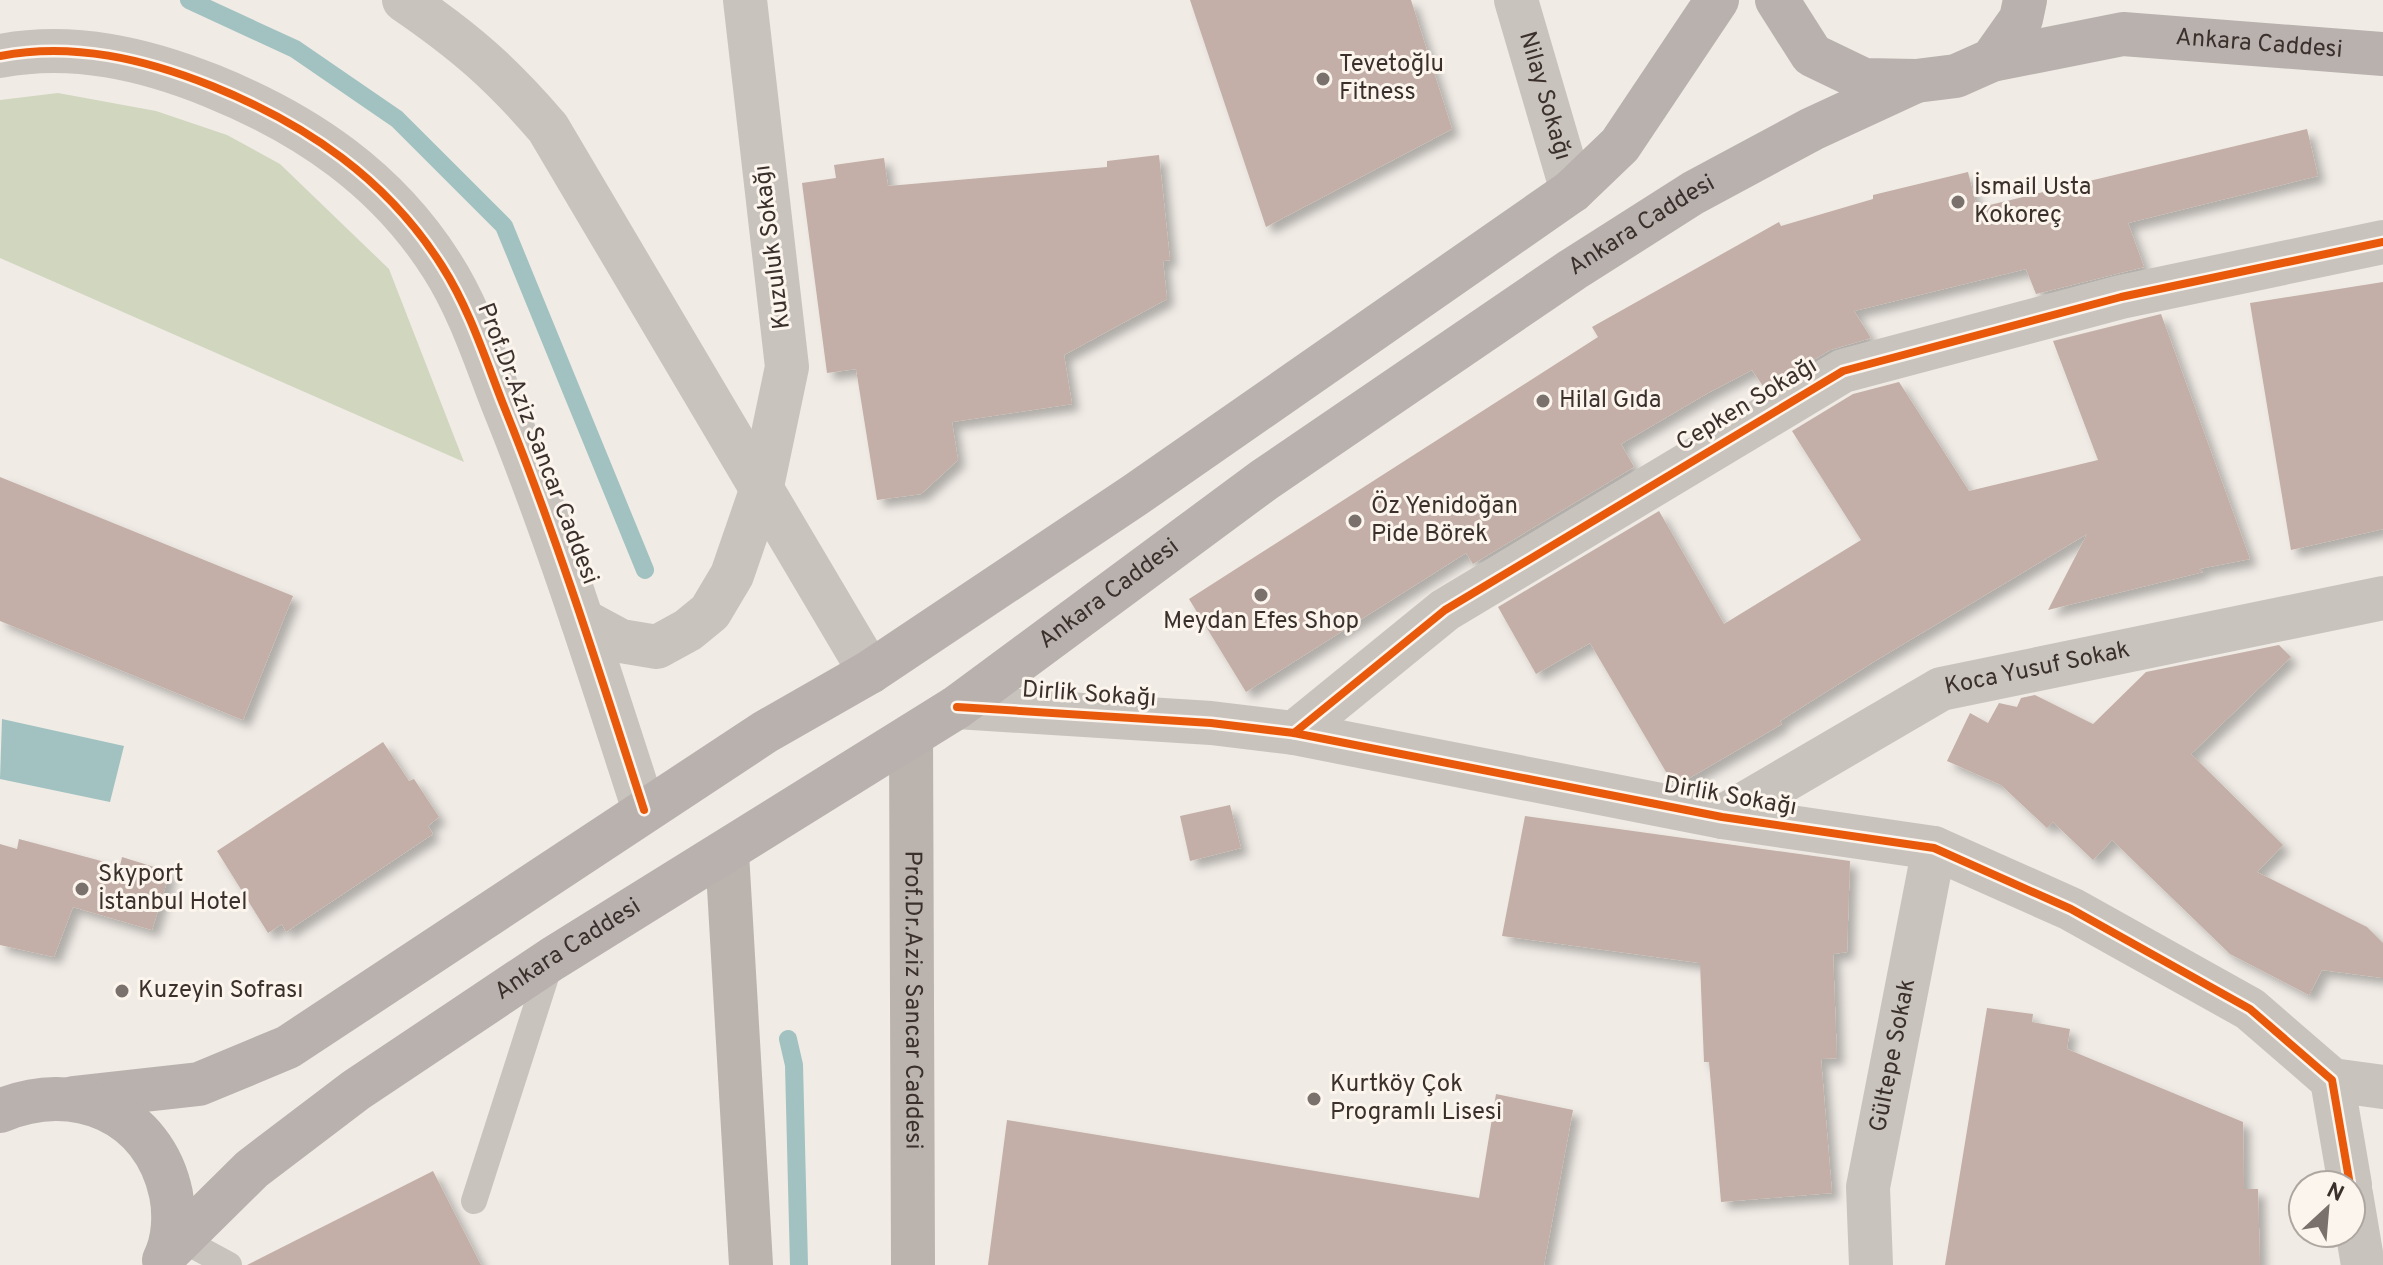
<svg xmlns="http://www.w3.org/2000/svg" width="2383" height="1265" viewBox="0 0 2383 1265" font-family="Overpass,sans-serif">
	<style>
		.green { fill: #d1d6bf }
		.water { fill: #a1c2c1 }
		.lines { fill: none; stroke-linecap: round; stroke-linejoin: round }
		.stream { stroke: #a1c2c1; stroke-width: 18 }
		.building { fill: #c3afa7; filter: url(#shadow) }
		.lane { stroke: #c9c3be; stroke-width: 26 }
		.street { stroke: #c9c3be; stroke-width: 44 }
		.secondary { stroke: #bab3ae; stroke-width: 44 }
		.primary { stroke: #b8b1ad; stroke-width: 44 }
		.cycleway-casing { stroke: #fbf5ee; stroke-width: 13 }
		.cycleway { stroke: #e8590c; stroke-width: 8 }
		.poi-dot { fill: #7a716c; stroke: #fbf5ee; stroke-width: 3 }
		.labels { text-anchor: middle; dominant-baseline: central; stroke-width: 6; stroke-linejoin: round; paint-order: stroke }
		.street-label { font-size: 24px; fill: #3b302b; stroke: #fbf5ee }
		.poi-label { font-size: 24px; fill: #3b302b; stroke: #fbf5ee; text-anchor: start }
	</style>
	<defs>
		<filter id="shadow"><feDropShadow dx="7" dy="7" stdDeviation="4" flood-color="#0004"/></filter>
	</defs>
	<rect width="100%" height="100%" fill="#f0ebe5"/>
	<path class="green" d="M58,93L156,111L227,135L280,164L389,269L464,462L0,258V100Z"/>
	<path class="water" d="M2,719L124,746L110,802L0,779Z"/>
	<g class="lines">
		<g class="stream">
			<path d="M189,0L295,49L397,119L504,226L645,570"/>
			<path d="M788,1039L794,1065L799,1265"/>
		</g>
	</g>
	<g class="building">
		<path d="M1190,0H1411L1452,129L1266,227Z"/>
		<path d="M2307,129L2318,176L2128,223L2144,267L2036,294L2026,269L1854,311L1871,338L1830,350L1765,389L1752,370L1708,393L1621,444L1634,467L1473,564L1466,553L1246,692L1189,599L1598,337L1592,327L1779,222L1781,226L1873,199V195L1968,172L1977,208Z"/>
		<path d="M1159,155L1170,260L1163,261L1167,299L1064,355L1072,404L952,422L958,460L921,494L877,500L856,369L827,373L802,183L836,178L834,165L884,158L888,186L1107,167V161Z"/>
		<path d="M2383,282V529L2291,550L2250,303Z"/>
		<path d="M2161,314L2250,559L2199,569L2203,572L2048,610L2087,534L1875,661L1780,721L1782,724L1681,783L1672,782L1590,643L1536,674L1498,607L1659,511L1724,624L1861,540L1792,431L1853,394L1899,382L1969,491L2098,460L2053,341Z"/>
		<path d="M0,477L293,596L243,720L0,621Z"/>
		<path d="M2279,645L2291,657L2191,754L2283,845L2257,872L2367,927L2383,943V978L2322,970L2309,995L2230,954L2112,840L2093,860L2053,822L2047,828L2001,785L1947,761L1970,713L1988,723L1999,703L2017,707L2021,698L2035,695L2093,724L2146,672Z"/>
		<path d="M383,742L409,781L414,779L439,817L428,826L433,834L286,932L282,924L268,933L217,851Z"/>
		<path d="M1230,805L1241,848L1190,861L1180,816Z"/>
		<path d="M1525,816L1850,861L1847,952L1833,954L1837,1058L1821,1059L1832,1193L1721,1202L1709,1062H1704L1700,963L1502,936Z"/>
		<path d="M19,839L120,866L122,857L170,872L152,930L73,907L54,957L0,945V844L17,849Z"/>
		<path d="M1987,1008L2033,1014L2032,1022L2070,1029L2067,1049L2243,1122L2244,1189H2258L2260,1265H1945Z"/>
		<path d="M1496,1094L1573,1110L1544,1265H988L1007,1120L1479,1198Z"/>
		<path d="M433,1171L481,1265H247Z"/>
	</g>
	<g class="lines">
		<g class="lane">
			<path d="M474,1201L551,961"/>
			<path d="M181,1239L229,1265"/>
		</g>
		<g class="street">
			<path d="M404,0C464,41 501,73 548,128L870,672"/>
			<path id="s1" d="M1516,0L1572,191"/>
			<path d="M0,56C73,42 145,59 212,86C306,124 387,179 442,266C469,308 485,358 503,404C557,537 600,674 644,810"/>
			<path d="M582,620L621,641L657,647L688,630L710,612L732,575L761,491L787,367L745,0"/>
			<path d="M957,707L1211,723L1294,733L1722,817L1934,848L2071,909L2250,1009L2332,1080L2350,1185"/>
			<path d="M1294,733L1445,610L1843,371L2121,297L2383,242"/>
			<path id="s2" d="M1722,817L1941,689L2383,598"/>
			<path d="M2332,1080L2383,1087"/>
			<path d="M2351,1194L2363,1265"/>
			<path id="s3" d="M1871,1265L1868,1187L1934,848"/>
		</g>
		<g class="secondary">
			<path id="s4" d="M911,736L913,1265"/>
			<path d="M727,853L751,1265"/>
		</g>
		<g class="primary">
			<path d="M1777,0L1812,55L1864,80L1916,81L1956,76L1992,60L2021,19L2025,0"/>
			<path id="s5" d="M1992,60L2123,34L2383,54"/>
			<path d="M73,1098L199,1084L288,1047L765,732L870,672L1135,495L1572,191L1620,145L1717,0"/>
			<path d="M0,1111C74,1079 154,1112 171,1194C175,1215 174,1240 164,1260"/>
			<path id="s6" d="M170,1250L252,1169L356,1090L552,959L957,707L1264,480L1572,270L1693,193L1812,129L1916,81"/>
		</g>
		<defs>
			<g id="cycleway">
				<path d="M0,56C73,42 145,59 212,86C306,124 387,179 442,266C469,308 485,358 503,404C557,537 600,674 644,810"/>
				<path d="M957,707L1211,723L1294,733L1722,817L1934,848L2071,909L2250,1009L2332,1080L2350,1185"/>
				<path d="M1294,733L1445,610L1843,371L2121,297L2383,242"/>
			</g>
		</defs>
		<use href="#cycleway" class="cycleway-casing"/>
		<use href="#cycleway" class="cycleway"/>
	</g>
	<g class="poi-dot">
		<circle cx="1323" cy="79" r="8"/>
		<circle cx="1958" cy="202" r="8"/>
		<circle cx="1543" cy="401" r="8"/>
		<circle cx="1355" cy="521" r="8"/>
		<circle cx="1261" cy="595" r="8"/>
		<circle cx="82" cy="889" r="8"/>
		<circle cx="122" cy="991" r="8"/>
		<circle cx="1314" cy="1099" r="8"/>
	</g>
	<g class="labels">
		<g class="street-label">
			<text stroke="none"><textPath href="#s5" startOffset="270">Ankara Caddesi</textPath></text>
			<text stroke="none"><textPath href="#s1" startOffset="100">Nilay Sokağı</textPath></text>
			<text stroke="none"><textPath href="#s6" startOffset="1796">Ankara Caddesi</textPath></text>
			<text transform="translate(773 247) rotate(-97)">Kuzuluk Sokağı</text>
			<text transform="translate(1747 405) rotate(-31)">Cepken Sokağı</text>
			<text transform="translate(537 444) rotate(69)">Prof.Dr.Aziz Sancar Caddesi</text>
			<text stroke="none"><textPath href="#s6" startOffset="1148">Ankara Caddesi</textPath></text>
			<text stroke="none"><textPath href="#s2" startOffset="352">Koca Yusuf Sokak</textPath></text>
			<text transform="translate(1089 695) rotate(4)">Dirlik Sokağı</text>
			<text transform="translate(1730 797) rotate(10)">Dirlik Sokağı</text>
			<text stroke="none"><textPath href="#s6" startOffset="500">Ankara Caddesi</textPath></text>
			<text stroke="none"><textPath href="#s4" startOffset="264">Prof.Dr.Aziz Sancar Caddesi</textPath></text>
			<text stroke="none"><textPath href="#s3" startOffset="212">Gültepe Sokak</textPath></text>
		</g>
		<g class="poi-label">
			<text x="1339" y="65">Tevetoğlu<tspan x="1339" dy="28">Fitness</tspan></text>
			<text x="1974" y="188">İsmail Usta<tspan x="1974" dy="28">Kokoreç</tspan></text>
			<text x="1559" y="401">Hilal Gıda</text>
			<text x="1371" y="507">Öz Yenidoğan<tspan x="1371" dy="28">Pide Börek</tspan></text>
			<text x="1261" y="622" text-anchor="middle">Meydan Efes Shop</text>
			<text x="98" y="875">Skyport<tspan x="98" dy="28">İstanbul Hotel</tspan></text>
			<text x="138" y="991">Kuzeyin Sofrası</text>
			<text x="1330" y="1085">Kurtköy Çok<tspan x="1330" dy="28">Programlı Lisesi</tspan></text>
		</g>
	</g>
	<g transform="translate(2327 1209) rotate(26)"><circle r="38" fill="#fbf5ee" stroke="#aea6a0" stroke-width="2"/>
	<path d="M0-6L14 30L0 20L-14 30Z" fill="#7a716c"/>
	<text y="-12" font-size="22" font-weight="bold" text-anchor="middle" fill="#3b302b">N</text>
	</g>
</svg>
